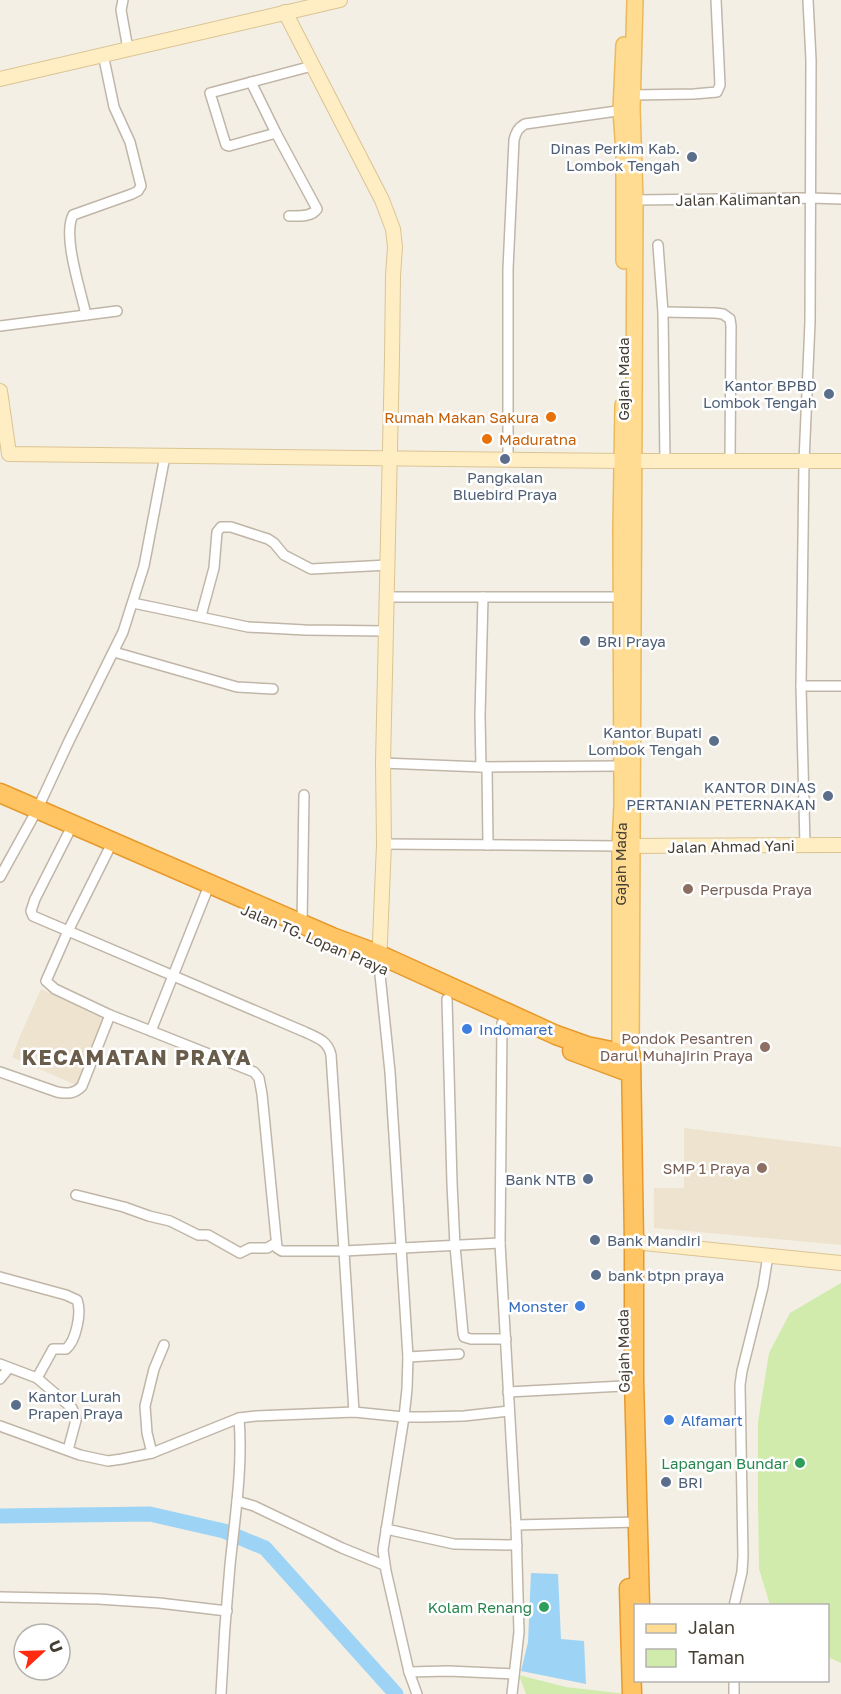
<svg xmlns="http://www.w3.org/2000/svg" width="841" height="1694" viewBox="0 0 841 1694" font-family="'Golos Text',sans-serif">
	<style>
		.education { fill: #eee3ce }
		.green { fill: #d0ebab }
		.water { fill: #9dd4f5 }
		.lines { fill: none; stroke-linecap: round; stroke-linejoin: round }
		.river { stroke: #9dd4f5; stroke-width: 15 }
		.street-casing { stroke: #c0b6a7; stroke-width: 12 }
		.secondary-casing { stroke: #dac493; stroke-width: 16 }
		.primary-casing { stroke: #ebba5b; stroke-width: 18 }
		.highway-casing { stroke: #e79a2b; stroke-width: 21 }
		.street { stroke: #fff; stroke-width: 9 }
		.secondary { stroke: #ffeec3; stroke-width: 14 }
		.primary { stroke: #ffdc92; stroke-width: 15 }
		.highway { stroke: #ffc564; stroke-width: 18 }
		.service-dot { fill: #5c6f8a; stroke: #fff; stroke-width: 2 }
		.food-dot { fill: #e8710a; stroke: #fff; stroke-width: 2 }
		.education-dot { fill: #8d6e63; stroke: #fff; stroke-width: 2 }
		.shop-dot { fill: #3f7fe0; stroke: #fff; stroke-width: 2 }
		.leisure-dot { fill: #2e9e5b; stroke: #fff; stroke-width: 2 }
		.labels { text-anchor: middle; dominant-baseline: central; stroke-width: 5; stroke-linejoin: round; paint-order: stroke }
		.service-label { font-size: 15px; fill: #4e5e75; stroke: #fff; text-anchor: end }
		.street-label { font-size: 15px; fill: #463e34; stroke: #fff }
		.food-label { font-size: 15px; fill: #c56008; stroke: #fff; text-anchor: end }
		.education-label { font-size: 15px; fill: #785e54; stroke: #fff; text-anchor: end }
		.shop-label { font-size: 15px; fill: #366cbe; stroke: #fff; text-anchor: start }
		.leisure-label { font-size: 15px; fill: #27864d; stroke: #fff; text-anchor: end }
		.district-label { font-size: 21px; font-weight: bold; letter-spacing: 1.5px; fill: #6a5c4b; stroke: #fff }
	</style>
	<rect width="100%" height="100%" fill="#f4efe5"/>
	<g class="education">
		<path d="M41,989L107,1018L78,1086L12,1057L20,1036Z"/>
		<path d="M684,1128L841,1147V1245L654,1228V1188H684Z"/>
	</g>
	<g class="green">
		<path d="M841,1283V1663L828,1657V1606L770,1605L759,1569L758,1505V1422L769,1353L790,1313Z"/>
		<path d="M519,1675L566,1687L626,1694H526Z"/>
	</g>
	<path class="water" d="M531,1573L558,1574L561,1639L584,1641L586,1684L521,1671L528,1642Z"/>
	<g class="lines">
		<path class="river" d="M0,1516L150,1514L224,1531L265,1548L396,1694"/>
		<defs>
			<g id="street">
				<path d="M123,0L121,10L128,49"/>
				<path d="M251,82L276,133L317,209C312,217 299,216 289,216"/>
				<path d="M633,95L694,94L717,92L720,85L716,0"/>
				<path d="M276,133L229,146L226,145L210,93L312,66"/>
				<path d="M635,200L811,198L841,199"/>
				<path d="M658,245L663,312L665,462"/>
				<path d="M663,312L715,313L723,314L730,319L731,326L730,461"/>
				<path d="M86,315C81,291 62,236 73,215L132,194L138,191L141,186L130,142L114,107L103,54"/>
				<path d="M0,326L117,311"/>
				<path d="M508,459V269L514,140C516,132 518,128 525,124L624,110"/>
				<path d="M388,597H621"/>
				<path d="M133,603L248,627L305,630L386,631"/>
				<path d="M201,616L214,568L217,532L221,527H231L268,539L274,543L284,555L311,569L388,565"/>
				<path d="M114,652L237,687L273,689"/>
				<path d="M801,686L804,462L810,322L811,60L808,0"/>
				<path d="M383,763L481,767L621,766"/>
				<path d="M481,767L480,716L483,597"/>
				<path d="M487,767L488,845"/>
				<path d="M68,834L35,899L31,911L33,916L305,1032C318,1038 328,1041 331,1055L344,1251H282L277,1248L262,1094L259,1078L254,1072L151,1031"/>
				<path d="M384,844L620,846"/>
				<path d="M805,845L801,686H841"/>
				<path d="M108,851L68,931L46,981L55,989L110,1015"/>
				<path d="M0,877L37,810L69,741L123,632L144,566L165,456"/>
				<path d="M302,924L304,795"/>
				<path d="M379,965L390,1072L408,1357L407,1389L404,1417L383,1550L386,1571L409,1672L417,1694"/>
				<path d="M447,999L452,1183L455,1246L463,1333L464,1337L471,1339H506"/>
				<path d="M502,1023L500,1243L516,1525L638,1522"/>
				<path d="M0,1072L57,1092C67,1094 75,1094 82,1086L110,1015L151,1031L206,893"/>
				<path d="M76,1195L124,1207L149,1216L170,1221L198,1235H208L240,1253L250,1248H267L276,1243"/>
				<path d="M0,1277L66,1295L77,1300C82,1312 76,1341 66,1349H53L37,1378"/>
				<path d="M408,1357L459,1354"/>
				<path d="M0,1364L37,1378L72,1408L76,1420L68,1450"/>
				<path d="M0,1379L9,1368"/>
				<path d="M508,1392L623,1386"/>
				<path d="M354,1412L344,1251L500,1243"/>
				<path d="M0,1426L80,1455L108,1461L122,1459L152,1453L239,1418L256,1416L354,1412L404,1417H425L464,1416L509,1411"/>
				<path d="M152,1453L147,1433L145,1406L154,1369L164,1345"/>
				<path d="M237,1501L254,1506L342,1548L384,1565"/>
				<path d="M386,1529L454,1544L517,1545"/>
				<path d="M0,1597L98,1599L159,1603L227,1611"/>
				<path d="M734,1606L742,1572L743,1556L740,1385L742,1371L763,1287L768,1255"/>
				<path d="M409,1672L448,1671L514,1674"/>
				<path d="M734,1680V1694"/>
				<path d="M221,1694C223,1651 226,1608 230,1565C235,1516 243,1468 239,1418"/>
				<path d="M512,1694L519,1632L516,1525"/>
			</g>
			<g id="secondary">
				<path d="M285,12L382,200L393,229L395,247L393,276L392,358L383,763L384,844L379,965"/>
				<path d="M0,79L340,0"/>
				<path d="M0,391L9,454L623,461"/>
				<path d="M634,461H841"/>
				<path d="M622,846L841,845"/>
				<path d="M634,1242L841,1263"/>
			</g>
			<g id="primary">
				<path d="M624,261V152L621,110L624,45"/>
				<path id="s1" d="M620,1052V846L622,805L621,530L623,405"/>
				<path d="M631,1055L635,200L632,109L635,0"/>
			</g>
			<g id="highway">
				<path d="M0,793L332,937L378,954L556,1035L587,1046L631,1055L634,1242V1380L640,1606"/>
				<path d="M572,1051L631,1073"/>
				<path d="M629,1588L632,1694"/>
			</g>
		</defs>
		<use href="#street" class="street-casing"/>
		<use href="#secondary" class="secondary-casing"/>
		<use href="#primary" class="primary-casing"/>
		<use href="#highway" class="highway-casing"/>
		<use href="#street" class="street"/>
		<use href="#secondary" class="secondary"/>
		<use href="#primary" class="primary"/>
		<use href="#highway" class="highway"/>
	</g>
	<g class="service-dot">
		<circle cx="692" cy="157" r="6"/>
		<circle cx="829" cy="394" r="6"/>
		<circle cx="505" cy="459" r="6"/>
		<circle cx="585" cy="641" r="6"/>
		<circle cx="714" cy="741" r="6"/>
		<circle cx="828" cy="796" r="6"/>
		<circle cx="588" cy="1179" r="6"/>
		<circle cx="595" cy="1240" r="6"/>
		<circle cx="596" cy="1275" r="6"/>
		<circle cx="16" cy="1405" r="6"/>
		<circle cx="666" cy="1482" r="6"/>
	</g>
	<g class="food-dot">
		<circle cx="551" cy="417" r="6"/>
		<circle cx="487" cy="439" r="6"/>
	</g>
	<g class="education-dot">
		<circle cx="688" cy="889" r="6"/>
		<circle cx="765" cy="1047" r="6"/>
		<circle cx="762" cy="1168" r="6"/>
	</g>
	<g class="shop-dot">
		<circle cx="467" cy="1029" r="6"/>
		<circle cx="580" cy="1306" r="6"/>
		<circle cx="669" cy="1420" r="6"/>
	</g>
	<g class="leisure-dot">
		<circle cx="800" cy="1463" r="6"/>
		<circle cx="544" cy="1607" r="6"/>
	</g>
	<g class="labels">
		<g class="service-label">
			<text x="680" y="148">Dinas Perkim Kab.<tspan x="680" dy="17">Lombok Tengah</tspan></text>
			<text x="817" y="385">Kantor BPBD<tspan x="817" dy="17">Lombok Tengah</tspan></text>
			<text x="505" y="477" text-anchor="middle">Pangkalan<tspan x="505" dy="17">Bluebird Praya</tspan></text>
			<text x="597" y="641" text-anchor="start">BRI Praya</text>
			<text x="702" y="732">Kantor Bupati<tspan x="702" dy="17">Lombok Tengah</tspan></text>
			<text x="816" y="787">KANTOR DINAS<tspan x="816" dy="17">PERTANIAN PETERNAKAN</tspan></text>
			<text x="576" y="1179">Bank NTB</text>
			<text x="607" y="1240" text-anchor="start">Bank Mandiri</text>
			<text x="608" y="1275" text-anchor="start">bank btpn praya</text>
			<text x="28" y="1396" text-anchor="start">Kantor Lurah<tspan x="28" dy="17">Prapen Praya</tspan></text>
			<text x="678" y="1482" text-anchor="start">BRI</text>
		</g>
		<g class="street-label">
			<text transform="translate(738 199) rotate(-1)">Jalan Kalimantan</text>
			<text transform="translate(623 379) rotate(-90)">Gajah Mada</text>
			<text transform="translate(731 846) rotate(-1)">Jalan Ahmad Yani</text>
			<text stroke="none"><textPath href="#s1" startOffset="188">Gajah Mada</textPath></text>
			<text transform="translate(315 939) rotate(23)">Jalan TG. Lopan Praya</text>
			<text transform="translate(623 1351) rotate(-91)">Gajah Mada</text>
		</g>
		<g class="food-label">
			<text x="539" y="417">Rumah Makan Sakura</text>
			<text x="499" y="439" text-anchor="start">Maduratna</text>
		</g>
		<g class="education-label">
			<text x="700" y="889" text-anchor="start">Perpusda Praya</text>
			<text x="753" y="1038">Pondok Pesantren<tspan x="753" dy="17">Darul Muhajirin Praya</tspan></text>
			<text x="750" y="1168">SMP 1 Praya</text>
		</g>
		<g class="shop-label">
			<text x="479" y="1029">Indomaret</text>
			<text x="568" y="1306" text-anchor="end">Monster</text>
			<text x="681" y="1420">Alfamart</text>
		</g>
		<g class="leisure-label">
			<text x="788" y="1463">Lapangan Bundar</text>
			<text x="532" y="1607">Kolam Renang</text>
		</g>
		<g class="district-label">
			<text x="137" y="1057">KECAMATAN PRAYA</text>
		</g>
	</g>
	<rect x="634" y="1604" width="195" height="78" fill="#ffffff" stroke="#b5b2ae" stroke-width="1.5"/>
	<rect x="646" y="1624" width="30" height="9" fill="#ffdc92" stroke="#b5b2ae" stroke-width="1.5"/>
	<text x="688" y="1634" font-size="18" fill="#463e34">Jalan</text>
	<rect x="646" y="1649" width="30" height="18" fill="#d0ebab" stroke="#b5b2ae" stroke-width="1.5"/>
	<text x="688" y="1664" font-size="18" fill="#463e34">Taman</text>
	<g transform="translate(42 1652) rotate(68)"><circle r="28" fill="#ffffff" stroke="#b5b2ae" stroke-width="1.5"/>
	<path d="M0-4.5L10 22L0 15L-10 22Z" fill="#ff2b10"/>
	<text y="-9" font-size="16" font-weight="bold" text-anchor="middle" fill="#463e34">U</text>
	</g>
</svg>
